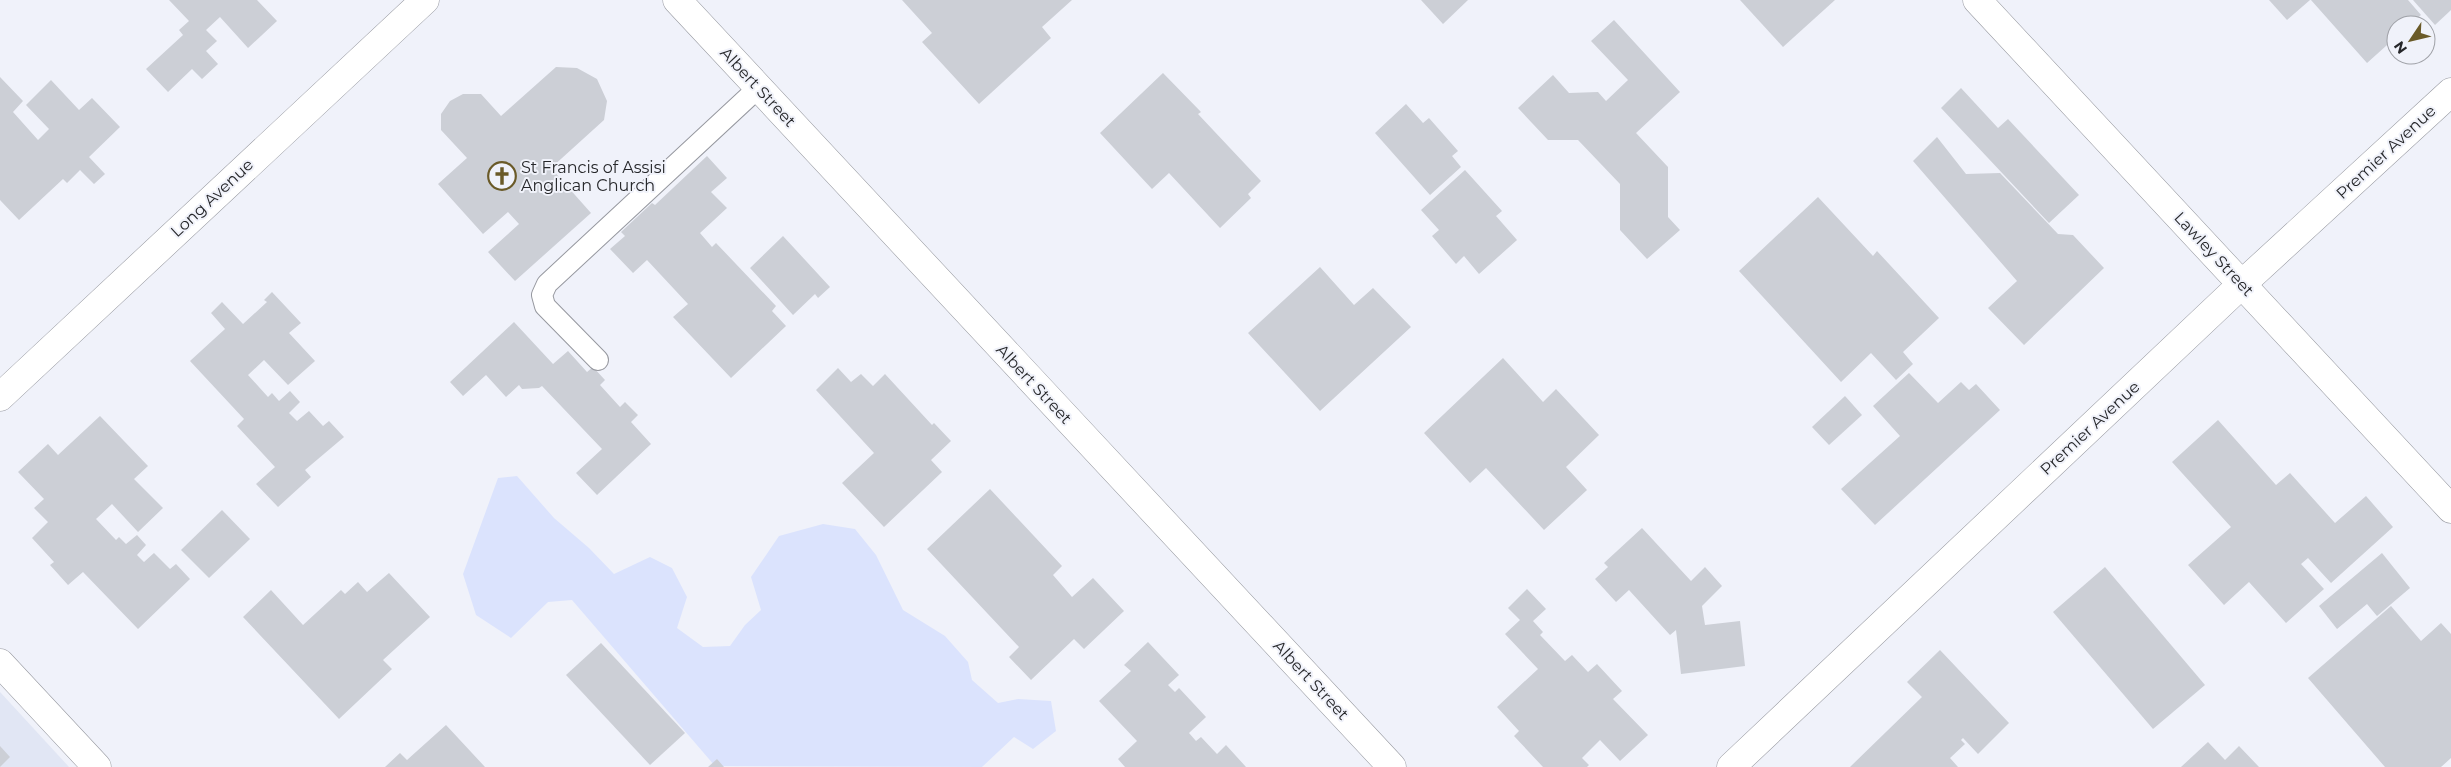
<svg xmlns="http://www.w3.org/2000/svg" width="2451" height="767" viewBox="0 0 2451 767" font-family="Montserrat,sans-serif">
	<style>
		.built { fill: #e1e6f4 }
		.green { fill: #dbe3fd }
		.building { fill: #cccfd6 }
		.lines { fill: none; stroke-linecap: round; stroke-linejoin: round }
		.lane-casing { stroke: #96989f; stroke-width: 22 }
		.street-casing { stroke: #96989f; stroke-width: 29 }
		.lane { stroke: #fff; stroke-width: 20 }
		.street { stroke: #fff; stroke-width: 28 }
		.labels { text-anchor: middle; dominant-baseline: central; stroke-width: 4; stroke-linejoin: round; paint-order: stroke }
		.street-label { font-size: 16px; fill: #26272a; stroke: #f0f2fa }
		.poi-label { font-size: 16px; fill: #26272a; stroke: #f0f2fa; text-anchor: start }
	</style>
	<rect width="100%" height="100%" fill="#f0f2fa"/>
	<path class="built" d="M0,692L69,767H0Z"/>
	<path class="green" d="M517,476L554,518L589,548L614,574L650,557L672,568L687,597L677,628L703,647L730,646L745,625L761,610L751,577L779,536L823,524L855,529L876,555L903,610L945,636L968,662L972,680L998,703L1018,699L1051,701L1056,731L1033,749L1014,737L982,767L715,766L572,600L548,602L511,638L476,615L463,574L498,478Z"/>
	<g class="building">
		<path d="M169,0H257L277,21L248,48L220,17L206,30L217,41L206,51L218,64L202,79L192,69L168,92L146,69L183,35L179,30L189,21Z"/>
		<path d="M902,0H1072L1042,27L1051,38L979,104L922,42L932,33Z"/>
		<path d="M1421,0H1468L1443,24Z"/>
		<path d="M1740,0H1835L1783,47Z"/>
		<path d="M2269,0H2310L2287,20Z"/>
		<path d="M2311,0H2408L2421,15L2409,25H2396V37L2367,63Z"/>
		<path d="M2413,0H2451V10L2435,25Z"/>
		<path d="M1614,20L1680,92L1636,133L1668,167V217L1680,230L1647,259L1620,230V184L1578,140H1548L1518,108L1553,75L1569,93L1598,92L1606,101L1628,80L1591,41Z"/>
		<path d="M556,67L577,68L597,79L607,101L604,120L551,168L591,213L515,281L488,252L519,224L508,212L483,234L438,184L467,158L441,130V114L450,101L463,94H481L501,116Z"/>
		<path d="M1163,73L1201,112L1198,114L1261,181L1248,194L1251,198L1220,228L1169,173L1152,189L1100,133Z"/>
		<path d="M0,77L23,101L13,112L38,140L49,129L26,105L51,80L79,110L92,98L120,127L89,157L105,174L94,184L80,170L67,183L63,179L19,220L0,200Z"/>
		<path d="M1961,88L1998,128L2008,119L2079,195L2049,223L1941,108Z"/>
		<path d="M1406,104L1423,123L1429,118L1458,151L1452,156L1461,167L1430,195L1375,133Z"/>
		<path d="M1937,137L1966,174L2000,173L2058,234L2073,235L2104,268L2024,345L1988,308L2017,281L1913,161Z"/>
		<path d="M707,156L727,178L711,192L727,208L700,233L712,247L716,243L776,306L772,311L786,326L731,378L673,317L688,304L647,260L633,273L610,249L625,236L621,232L652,203L655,205Z"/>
		<path d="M1465,170L1502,211L1496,216L1517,240L1479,274L1464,256L1456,264L1432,236L1439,230L1421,210Z"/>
		<path d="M1818,197L1873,256L1877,251L1939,318L1903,352L1913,364L1896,380L1871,353L1841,382L1739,271Z"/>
		<path d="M783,236L830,287L818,298L815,294L793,315L750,268Z"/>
		<path d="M1320,267L1354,305L1373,288L1411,327L1320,411L1248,333Z"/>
		<path d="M272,292L301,323L289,333L315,361L288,385L264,360L248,375L268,397L272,393L279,401L290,391L300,402L289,413L297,421L309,411L323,426L329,421L344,437L305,470L311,477L278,507L256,484L275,467L237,426L244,419L190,361L225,329L211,313L222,302L243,324L267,302L264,300Z"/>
		<path d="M514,322L553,364L568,351L587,372L593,367L605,380L600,385L620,407L625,402L638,415L631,422L651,444L597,495L576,473L602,449L542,386L539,388L522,389L519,385L506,397L486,375L463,396L450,382Z"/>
		<path d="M1503,358L1543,402L1556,389L1599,435L1566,467L1587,490L1544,530L1486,468L1470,483L1424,433Z"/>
		<path d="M838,368L851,382L861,374L873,386L885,374L932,425L934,423L951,441L931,460L942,472L884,527L842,483L874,453L816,390Z"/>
		<path d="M1909,373L1938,403L1961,382L1969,390L1976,384L2000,410L1875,525L1841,489L1900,436L1873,406Z"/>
		<path d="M1845,396L1862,415L1829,445L1812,427Z"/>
		<path d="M100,416L148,466L134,479L163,508L138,532L112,504L96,519L116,540L119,537L126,544L137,535L146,545L137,555L144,562L154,553L170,569L176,564L190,579L138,629L83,572L68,585L50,565L54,562L32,538L48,522L34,508L44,499L18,472L48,444L58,455Z"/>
		<path d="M2218,420L2276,485L2290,473L2335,523L2366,496L2393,527L2331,583L2308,558L2301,564L2324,589L2286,623L2249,582L2224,605L2188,565L2231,527L2172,462Z"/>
		<path d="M990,489L1062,566L1053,575L1072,597L1093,578L1124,611L1084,649L1074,639L1031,680L1009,657L1019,647L927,549Z"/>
		<path d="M222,510L250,539L209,578L181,550Z"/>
		<path d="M1642,528L1691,581L1705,567L1722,586L1702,606L1705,625L1740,621L1745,666L1681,674L1676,630L1670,635L1629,590L1616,602L1595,579L1608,567L1604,563Z"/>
		<path d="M2382,553L2410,588L2377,616L2367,604L2337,629L2319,606Z"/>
		<path d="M2105,567L2205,685L2153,729L2053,612Z"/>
		<path d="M389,573L430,617L383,660L392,669L339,719L243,617L271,590L303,625L341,590L345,594L358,582L367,592Z"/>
		<path d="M1527,589L1546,609L1533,621L1543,632L1540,635L1565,661L1572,655L1588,672L1597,664L1622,691L1613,699L1648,735L1620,761L1600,740L1582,758L1589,765L1587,767H1543L1514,736L1519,731L1497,707L1538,669L1505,634L1520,620L1508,608Z"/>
		<path d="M2391,606L2421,641L2441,623L2451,634V758L2441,767H2385L2308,678Z"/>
		<path d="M1148,642L1179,675L1168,685L1175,692L1179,688L1206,717L1189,733L1196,741L1201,737L1217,754L1226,745L1246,767H1125L1118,759L1137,741L1099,701L1131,671L1124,665Z"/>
		<path d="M601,643L685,733L650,765L566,675Z"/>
		<path d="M1940,650L2009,723L1978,754L1963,738L1961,740L1965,744L1950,758L1958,767H1850L1922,697L1907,682Z"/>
		<path d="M446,725L485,767H385L400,753L407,760Z"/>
		<path d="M2208,742L2225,760L2239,746L2259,767H2181Z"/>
		<path d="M0,746L10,757L0,767Z"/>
		<path d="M717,759L724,767H708Z"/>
	</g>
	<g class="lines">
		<defs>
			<path id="lane" d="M598,360L545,306L542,295L547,284L758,88"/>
			<g id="street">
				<path d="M677,0L1392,767"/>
				<path d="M1977,0L2451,509"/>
				<path d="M0,397L425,0"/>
				<path d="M0,663L97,767"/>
				<path d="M1731,767L2242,284L2451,92"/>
			</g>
		</defs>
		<use href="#lane" class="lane-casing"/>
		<use href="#street" class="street-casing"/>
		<use href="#lane" class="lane"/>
		<use href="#street" class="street"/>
	</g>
	<defs>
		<symbol id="church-ring" viewBox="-11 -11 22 22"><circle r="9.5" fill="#f0f2fa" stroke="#6a5a28" stroke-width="1.5"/><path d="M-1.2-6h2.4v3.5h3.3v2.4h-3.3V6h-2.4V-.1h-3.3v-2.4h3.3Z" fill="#6a5a28"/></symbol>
	</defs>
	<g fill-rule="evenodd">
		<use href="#church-ring" x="486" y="160" width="32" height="32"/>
	</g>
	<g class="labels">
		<g class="street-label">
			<text transform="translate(758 87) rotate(47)">Albert Street</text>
			<text transform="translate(2386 152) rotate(-43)">Premier Avenue</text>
			<text transform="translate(212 198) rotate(-43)">Long Avenue</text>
			<text transform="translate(2214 254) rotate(47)">Lawley Street</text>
			<text transform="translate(1034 384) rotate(47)">Albert Street</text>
			<text transform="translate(2090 428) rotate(-43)">Premier Avenue</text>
			<text transform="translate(1311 680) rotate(47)">Albert Street</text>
		</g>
		<g class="poi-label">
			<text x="521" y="167">St Francis of Assisi<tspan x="521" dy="18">Anglican Church</tspan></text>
		</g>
	</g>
	<g transform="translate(2411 40) rotate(235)"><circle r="24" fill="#f0f2fa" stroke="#9fa1a7"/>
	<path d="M0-4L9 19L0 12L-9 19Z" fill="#6a5a28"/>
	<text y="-8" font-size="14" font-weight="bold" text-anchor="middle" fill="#26272a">N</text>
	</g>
</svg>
